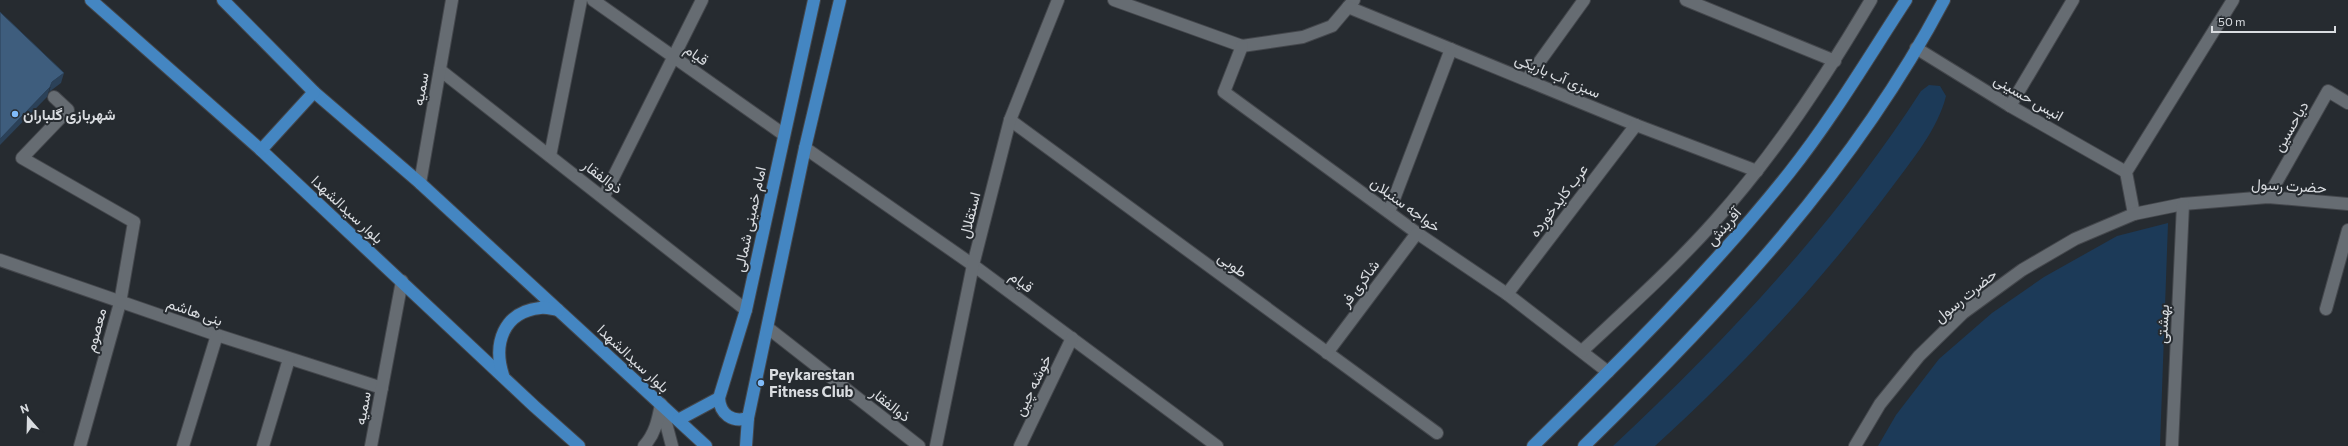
<svg xmlns="http://www.w3.org/2000/svg" width="2348" height="446" viewBox="0 0 2348 446" font-family="Commissioner,Vazirmatn,sans-serif">
	<style>
		.green { fill: #1c3a58 }
		.lines { fill: none; stroke-linecap: round; stroke-linejoin: round }
		.minor-casing { stroke: #44474c; stroke-width: 14 }
		.major-casing { stroke: #44474c; stroke-width: 14 }
		.minor { stroke: #666c72; stroke-width: 12 }
		.major { stroke: #4486c2; stroke-width: 12 }
		.shaded-wall { fill: #2b4158 }
		.building { fill: #3e5d7d; stroke: #2b4158 }
		.poi-dot { fill: #81bcfa; stroke: #262b30; stroke-width: 1.5 }
		.labels { text-anchor: middle; dominant-baseline: central; stroke-width: 4; stroke-linejoin: round; paint-order: stroke }
		.street-label { font-size: 15px; fill: #d9dce0; stroke: #262b30 }
		.poi-label { font-size: 15px; font-weight: bold; fill: #d9dce0; stroke: #262b30; text-anchor: start }
	</style>
	<rect width="100%" height="100%" fill="#262b30"/>
	<g class="green">
		<path d="M1929,85L1940,86L1946,96C1938,129 1912,160 1892,187C1822,281 1742,367 1655,446H1613C1728,339 1835,224 1921,91Z"/>
		<path d="M2168,223L2160,446H1878L1896,415L1939,359L1992,313L2044,277L2117,236Z"/>
	</g>
	<g class="lines">
		<defs>
			<g id="minor">
				<path d="M593,0L783,134"/>
				<path d="M1114,0L1242,46L1303,37L1332,26L1354,0"/>
				<path d="M1686,0L1835,61"/>
				<path d="M1348,7L1636,125L1757,171"/>
				<path d="M1242,46L1224,92L1417,233L1507,294L1608,372"/>
				<path d="M1916,48L2010,106L2126,172"/>
				<path d="M440,70L746,310"/>
				<path d="M1527,79L1584,0"/>
				<path d="M54,97L68,110L22,158L134,222L120,303L80,446"/>
				<path d="M2010,106L2073,0"/>
				<path d="M1010,120L1437,433"/>
				<path d="M805,148L973,265L1217,446"/>
				<path d="M550,156L581,0"/>
				<path d="M420,183L452,0"/>
				<path d="M604,196L702,0"/>
				<path d="M2268,197L2328,91L2348,103"/>
				<path d="M1389,212L1451,49"/>
				<path d="M2134,214L2126,172L2233,0"/>
				<path d="M0,260L217,335L382,388"/>
				<path d="M1507,294L1636,125"/>
				<path d="M2326,309L2348,230"/>
				<path d="M768,328L919,446"/>
				<path d="M1582,351C1627,309 1673,268 1714,222C1775,154 1825,78 1871,0"/>
				<path d="M1327,353L1417,233"/>
				<path d="M662,408L672,446"/>
				<path d="M183,446L217,335"/>
				<path d="M263,446L289,359"/>
				<path d="M371,446L402,281"/>
				<path d="M644,446C655,434 658,420 661,404"/>
				<path d="M936,446L973,265L1010,120L1058,0"/>
				<path d="M1020,446L1072,338"/>
				<path d="M1855,446L1880,404L1919,356L1963,313L2022,270L2075,239L2134,214L2183,204L2268,197L2348,204"/>
				<path d="M2172,446L2183,204"/>
			</g>
			<g id="major">
				<path d="M91,0L261,150L534,406L579,446"/>
				<path d="M223,0L314,92L420,183L706,446"/>
				<path d="M261,150L314,92"/>
				<path d="M503,375C493,344 503,312 540,308C545,307 552,309 558,310"/>
				<path d="M719,398C720,414 732,423 748,418"/>
				<path d="M678,420L719,398L746,310L814,0"/>
				<path d="M746,446L748,418L805,148L840,0"/>
				<path d="M1533,446C1622,359 1711,271 1789,173C1832,119 1868,58 1906,0"/>
				<path d="M1584,446C1721,312 1854,171 1944,0"/>
			</g>
		</defs>
		<use href="#minor" class="minor-casing"/>
		<use href="#major" class="major-casing"/>
		<use href="#minor" class="minor"/>
		<use href="#major" class="major"/>
	</g>
	<g class="shaded-wall">
		<path d="M64,73L61,83L49,92L52,82Z"/>
		<path d="M50,87L47,97L0,145V139Z"/>
	</g>
	<path class="building" d="M0,12L64,73L52,82L50,87L0,139Z"/>
	<g class="poi-dot">
		<circle cx="15" cy="114" r="4"/>
		<circle cx="761" cy="383" r="4"/>
	</g>
	<g class="labels">
		<g class="street-label">
			<text transform="translate(697 54) rotate(35)">قیام</text>
			<text transform="translate(1558 75) rotate(23)">سبزی آب باریکی</text>
			<text transform="translate(420 89) rotate(-80)">سمیه</text>
			<text transform="translate(2029 97) rotate(30)">انیس حسینی</text>
			<text transform="translate(2290 126) rotate(-60)">دیاحسین</text>
			<text transform="translate(603 176) rotate(37)">ذوالفقار</text>
			<text transform="translate(2289 185) rotate(3)">حضرت رسول</text>
			<text transform="translate(1558 200) rotate(-53)">عرب کایدخورده</text>
			<text transform="translate(1406 204) rotate(36)">خواجه سنبلان</text>
			<text transform="translate(348 209) rotate(43)">بلوار سیدالشهدا</text>
			<text transform="translate(969 215) rotate(-76)">استقلال</text>
			<text transform="translate(749 219) rotate(-78)">امام خمینی شمالی</text>
			<text transform="translate(1723 226) rotate(-49)">آفرینش</text>
			<text transform="translate(1233 264) rotate(36)">طوبی</text>
			<text transform="translate(1022 281) rotate(37)">قیام</text>
			<text transform="translate(1359 283) rotate(-53)">شاکری فر</text>
			<text transform="translate(1965 295) rotate(-39)">حضرت رسول</text>
			<text transform="translate(195 311) rotate(19)">بنی هاشم</text>
			<text transform="translate(2162 324) rotate(-87)">بهشتی</text>
			<text transform="translate(95 330) rotate(-75)">معصوم</text>
			<text transform="translate(634 358) rotate(43)">بلوار سیدالشهدا</text>
			<text transform="translate(1032 385) rotate(-64)">خوشه چین</text>
			<text transform="translate(891 404) rotate(38)">ذوالفقار</text>
			<text transform="translate(362 408) rotate(-79)">سمیه</text>
		</g>
		<g class="poi-label">
			<text x="23" y="114">شهربازی گلباران</text>
			<text x="769" y="374">Peykarestan<tspan x="769" dy="17">Fitness Club</tspan></text>
		</g>
	</g>
	<g transform="translate(28 418) rotate(340)" stroke="#262b30" stroke-width="3" paint-order="stroke">
	<path d="M0-3L7 15L0 10L-7 15Z" fill="#d9dce0"/>
	<text y="-6" font-size="11" font-weight="bold" text-anchor="middle" fill="#d9dce0">N</text>
	</g>
	<path d="M2212 26v6h123v-6" fill="none" stroke="#d9dce0" stroke-width="2"/>
	<text x="2218" y="26" font-size="12" fill="#d9dce0" stroke="#262b30" stroke-width="3" paint-order="stroke">50 m</text>
</svg>
